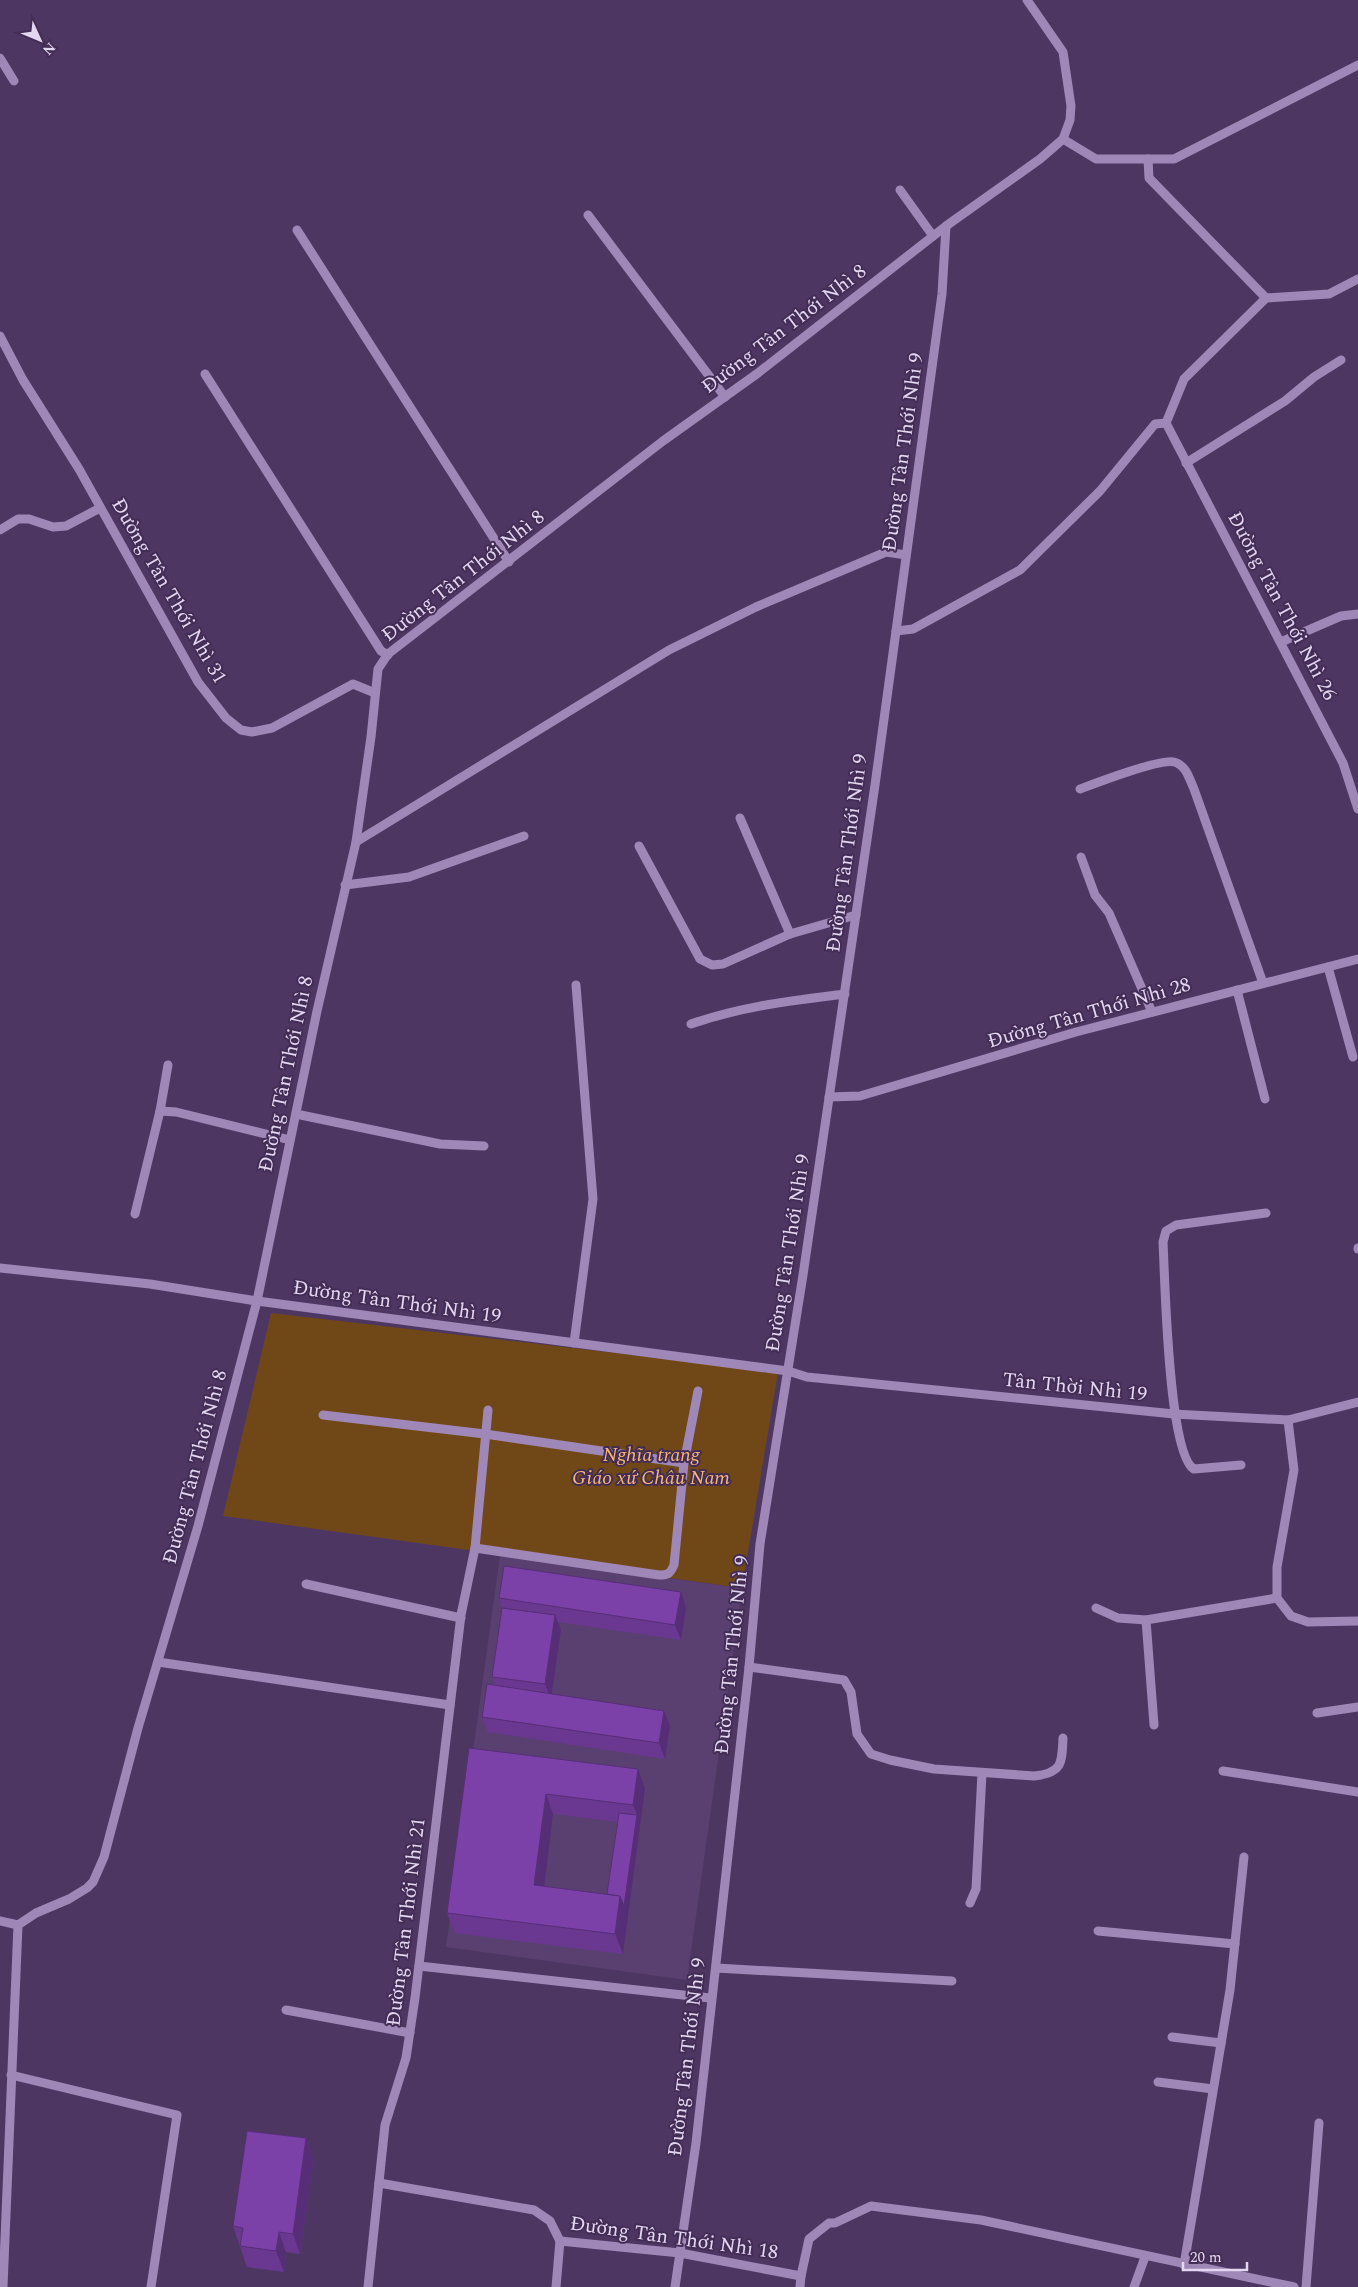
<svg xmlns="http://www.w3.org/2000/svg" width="1358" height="2287" viewBox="0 0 1358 2287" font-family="Spectral,serif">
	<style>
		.built { fill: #5a4071 }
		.green { fill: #704817 }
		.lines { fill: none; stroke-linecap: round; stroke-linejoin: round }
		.minor { stroke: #9f87b7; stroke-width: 9 }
		.wall { fill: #6a3890; fill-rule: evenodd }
		.shaded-wall { fill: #562e76 }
		.building { fill: #7b41a8; stroke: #562e76 }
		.labels { text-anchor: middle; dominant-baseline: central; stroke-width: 4; stroke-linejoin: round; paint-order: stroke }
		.street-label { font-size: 20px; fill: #e3d6f0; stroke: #432d56 }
		.park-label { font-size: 20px; font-style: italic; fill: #f7b670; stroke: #432d56 }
	</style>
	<rect width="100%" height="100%" fill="#4d3762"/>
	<path class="built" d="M500,1556L742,1588L687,1980L446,1947Z"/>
	<path class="green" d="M271,1313L778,1372L742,1588L223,1516Z"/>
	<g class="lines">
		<g class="minor">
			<path d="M0,58L14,81"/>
			<path d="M1063,139L1096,159H1174L1358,65"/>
			<path d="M1148,159L1149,178L1266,298L1329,294L1358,279"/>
			<path d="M900,190L933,236"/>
			<path d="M588,215L725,397"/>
			<path d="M297,230L509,562"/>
			<path d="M0,336L23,380L79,469L198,682L226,718L241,730L252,732L272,728L353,684L375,693"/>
			<path d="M205,374L381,651L388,655"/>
			<path d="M1166,423L1343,763L1358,809"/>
			<path d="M1166,423L1184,379L1266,298"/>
			<path d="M1186,463L1285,401L1314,377L1341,360"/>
			<path d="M0,530L18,519H29L53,527L66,526L100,508"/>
			<path d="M896,631L913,629L1020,570L1100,491L1155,424L1166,423"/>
			<path d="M1281,642L1341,616L1358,614"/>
			<path d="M1080,789C1096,783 1161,758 1174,762C1186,765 1189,778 1194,789L1263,983"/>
			<path d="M740,818L790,934"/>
			<path d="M356,842L669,650L756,607L886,552L906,555"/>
			<path d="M639,846L700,959L712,965L723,964L790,934L856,915"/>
			<path d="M1081,857L1095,895L1109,913L1152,1012"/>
			<path d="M345,885L409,877L524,836"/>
			<path d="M1328,967L1353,1057"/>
			<path d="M1237,990L1265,1099"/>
			<path d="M691,1024C743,1006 790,1001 845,994"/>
			<path d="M829,1097L860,1096L1076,1032L1358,959"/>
			<path d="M160,1111L168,1065"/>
			<path d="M296,1114L440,1144L484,1146"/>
			<path d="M135,1214L160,1111L176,1112L290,1140"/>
			<path d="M1358,1248V1249"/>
			<path d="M0,1268L150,1284L257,1301L788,1371L807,1377L1174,1414L1288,1420L1358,1402"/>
			<path d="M574,1343L593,1199L576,985"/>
			<path d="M323,1415L485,1434L684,1463"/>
			<path d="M1288,1420L1294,1470L1277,1567V1598L1291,1616L1308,1622L1358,1621"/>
			<path d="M1241,1465L1194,1469C1168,1454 1165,1278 1163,1242L1166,1231L1176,1225L1266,1213"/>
			<path d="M475,1548L659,1575C668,1575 670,1574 674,1565L684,1463L698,1391"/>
			<path d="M306,1584L461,1618"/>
			<path d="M1096,1608L1118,1618L1146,1620L1277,1598"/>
			<path d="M1146,1620L1154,1725"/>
			<path d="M158,1662L450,1705"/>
			<path d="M749,1667L844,1680L851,1692L857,1734L871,1754L890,1760L934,1769L1034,1776C1062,1773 1062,1764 1063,1738"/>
			<path d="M1317,1713L1358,1707"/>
			<path d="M1223,1771L1358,1792"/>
			<path d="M970,1903L976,1889L982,1773"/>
			<path d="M0,1921L18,1925"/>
			<path d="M1098,1931L1235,1944"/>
			<path d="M419,1966L710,1998"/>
			<path d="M716,1968L952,1981"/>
			<path d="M286,2010L410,2033"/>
			<path d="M1172,2037L1221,2043"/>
			<path d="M11,2075L177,2115L151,2287"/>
			<path d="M1158,2082L1213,2089"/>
			<path d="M379,2183L534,2210L550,2221L560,2241"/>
			<path d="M560,2241L680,2253L801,2276L809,2239L829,2223H835L871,2206L981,2220L1294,2287"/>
			<path d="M1184,2265L1230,1990L1244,1857"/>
			<path d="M3,2287L18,1925L36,1913L69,1899L87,1888L93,1882L104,1857L138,1728L198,1526L257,1301L317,1011L356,842L371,737L378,669L388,654L663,441L758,373L946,226L1040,159L1063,139L1070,120L1071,106L1063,52L1027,0"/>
			<path d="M368,2287L385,2125L406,2058L415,1998L461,1615L475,1548L488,1410"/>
			<path d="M556,2287L560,2241"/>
			<path d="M675,2287L696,2143L749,1667L760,1544L803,1275L875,785L942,294L946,226"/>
			<path d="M800,2287L801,2276"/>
			<path d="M1134,2287L1145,2257"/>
			<path d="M1306,2287L1319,2123"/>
		</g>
	</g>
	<g class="wall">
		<path d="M499,1598L686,1608L681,1640L558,1622L561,1630L552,1694L664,1711L670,1726L665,1759L488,1732L482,1717L495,1685L492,1677L502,1608Z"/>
		<path d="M469,1748L645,1789L623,1954L455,1933L447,1913ZM553,1814L618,1822L607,1894L544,1886Z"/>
		<path d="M306,2138L314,2159L300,2254L286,2252L284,2272L247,2267L233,2226Z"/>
	</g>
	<g class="shaded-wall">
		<path d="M681,1592L686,1608L681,1640L675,1625Z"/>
		<path d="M555,1615L561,1630L551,1699L545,1684Z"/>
		<path d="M664,1711L670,1726L665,1759L659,1743Z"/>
		<path d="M638,1769L645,1789L623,1954L615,1934L620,1896L637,1815L633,1805Z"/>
		<path d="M546,1794L553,1814L542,1905L534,1885Z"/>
		<path d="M306,2138L314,2159L300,2254L293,2234Z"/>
		<path d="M279,2232L286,2252L284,2272L276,2251Z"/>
	</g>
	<g class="building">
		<path d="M504,1566L681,1592L675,1625L499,1598Z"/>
		<path d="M502,1608L555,1615L545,1684L492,1677Z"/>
		<path d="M487,1684L664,1711L659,1743L482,1717Z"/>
		<path d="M469,1748L638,1769L633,1805L546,1794L534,1885L620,1896L615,1934L447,1913Z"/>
		<path d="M619,1813L637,1815L624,1906L620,1896L607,1894Z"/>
		<path d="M247,2131L306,2138L293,2234L279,2232L276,2251L240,2246L243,2228L233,2226Z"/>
	</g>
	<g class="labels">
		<g class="street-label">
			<text transform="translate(784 329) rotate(-37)">Đường Tân Thới Nhì 8</text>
			<text transform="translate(903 452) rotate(-82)">Đường Tân Thới Nhì 9</text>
			<text transform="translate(463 576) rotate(-38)">Đường Tân Thới Nhì 8</text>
			<text transform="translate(169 591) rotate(60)">Đường Tân Thới Nhì 31</text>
			<text transform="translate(1282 606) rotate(62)">Đường Tân Thới Nhì 26</text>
			<text transform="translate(847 853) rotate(-82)">Đường Tân Thới Nhì 9</text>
			<text transform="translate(1089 1013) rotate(-16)">Đường Tân Thới Nhì 28</text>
			<text transform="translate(286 1074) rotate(-78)">Đường Tân Thới Nhì 8</text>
			<text transform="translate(788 1253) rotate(-81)">Đường Tân Thới Nhì 9</text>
			<text transform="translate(397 1302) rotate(8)">Đường Tân Thới Nhì 19</text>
			<text transform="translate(1075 1387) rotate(6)">Tân Thời Nhì 19</text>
			<text transform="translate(195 1467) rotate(-75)">Đường Tân Thới Nhì 8</text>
			<text transform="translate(732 1655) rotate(-84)">Đường Tân Thới Nhì 9</text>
			<text transform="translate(406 1922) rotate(-83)">Đường Tân Thới Nhì 21</text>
			<text transform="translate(687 2057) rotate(-83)">Đường Tân Thới Nhì 9</text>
			<text transform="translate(674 2238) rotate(8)">Đường Tân Thới Nhì 18</text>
		</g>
		<g class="park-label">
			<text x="651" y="1455">Nghĩa trang<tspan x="651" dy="23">Giáo xứ Châu Nam</tspan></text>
		</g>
	</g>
	<g transform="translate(40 40) rotate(134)" stroke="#432d56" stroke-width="4" paint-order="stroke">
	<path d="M0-4L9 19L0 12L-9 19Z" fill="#e3d6f0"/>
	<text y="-8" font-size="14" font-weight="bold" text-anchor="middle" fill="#e3d6f0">N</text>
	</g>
	<path d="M1183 2262v8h64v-8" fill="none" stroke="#e3d6f0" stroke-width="2.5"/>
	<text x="1190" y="2262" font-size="15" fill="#e3d6f0" stroke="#432d56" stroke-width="4" paint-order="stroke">20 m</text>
</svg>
